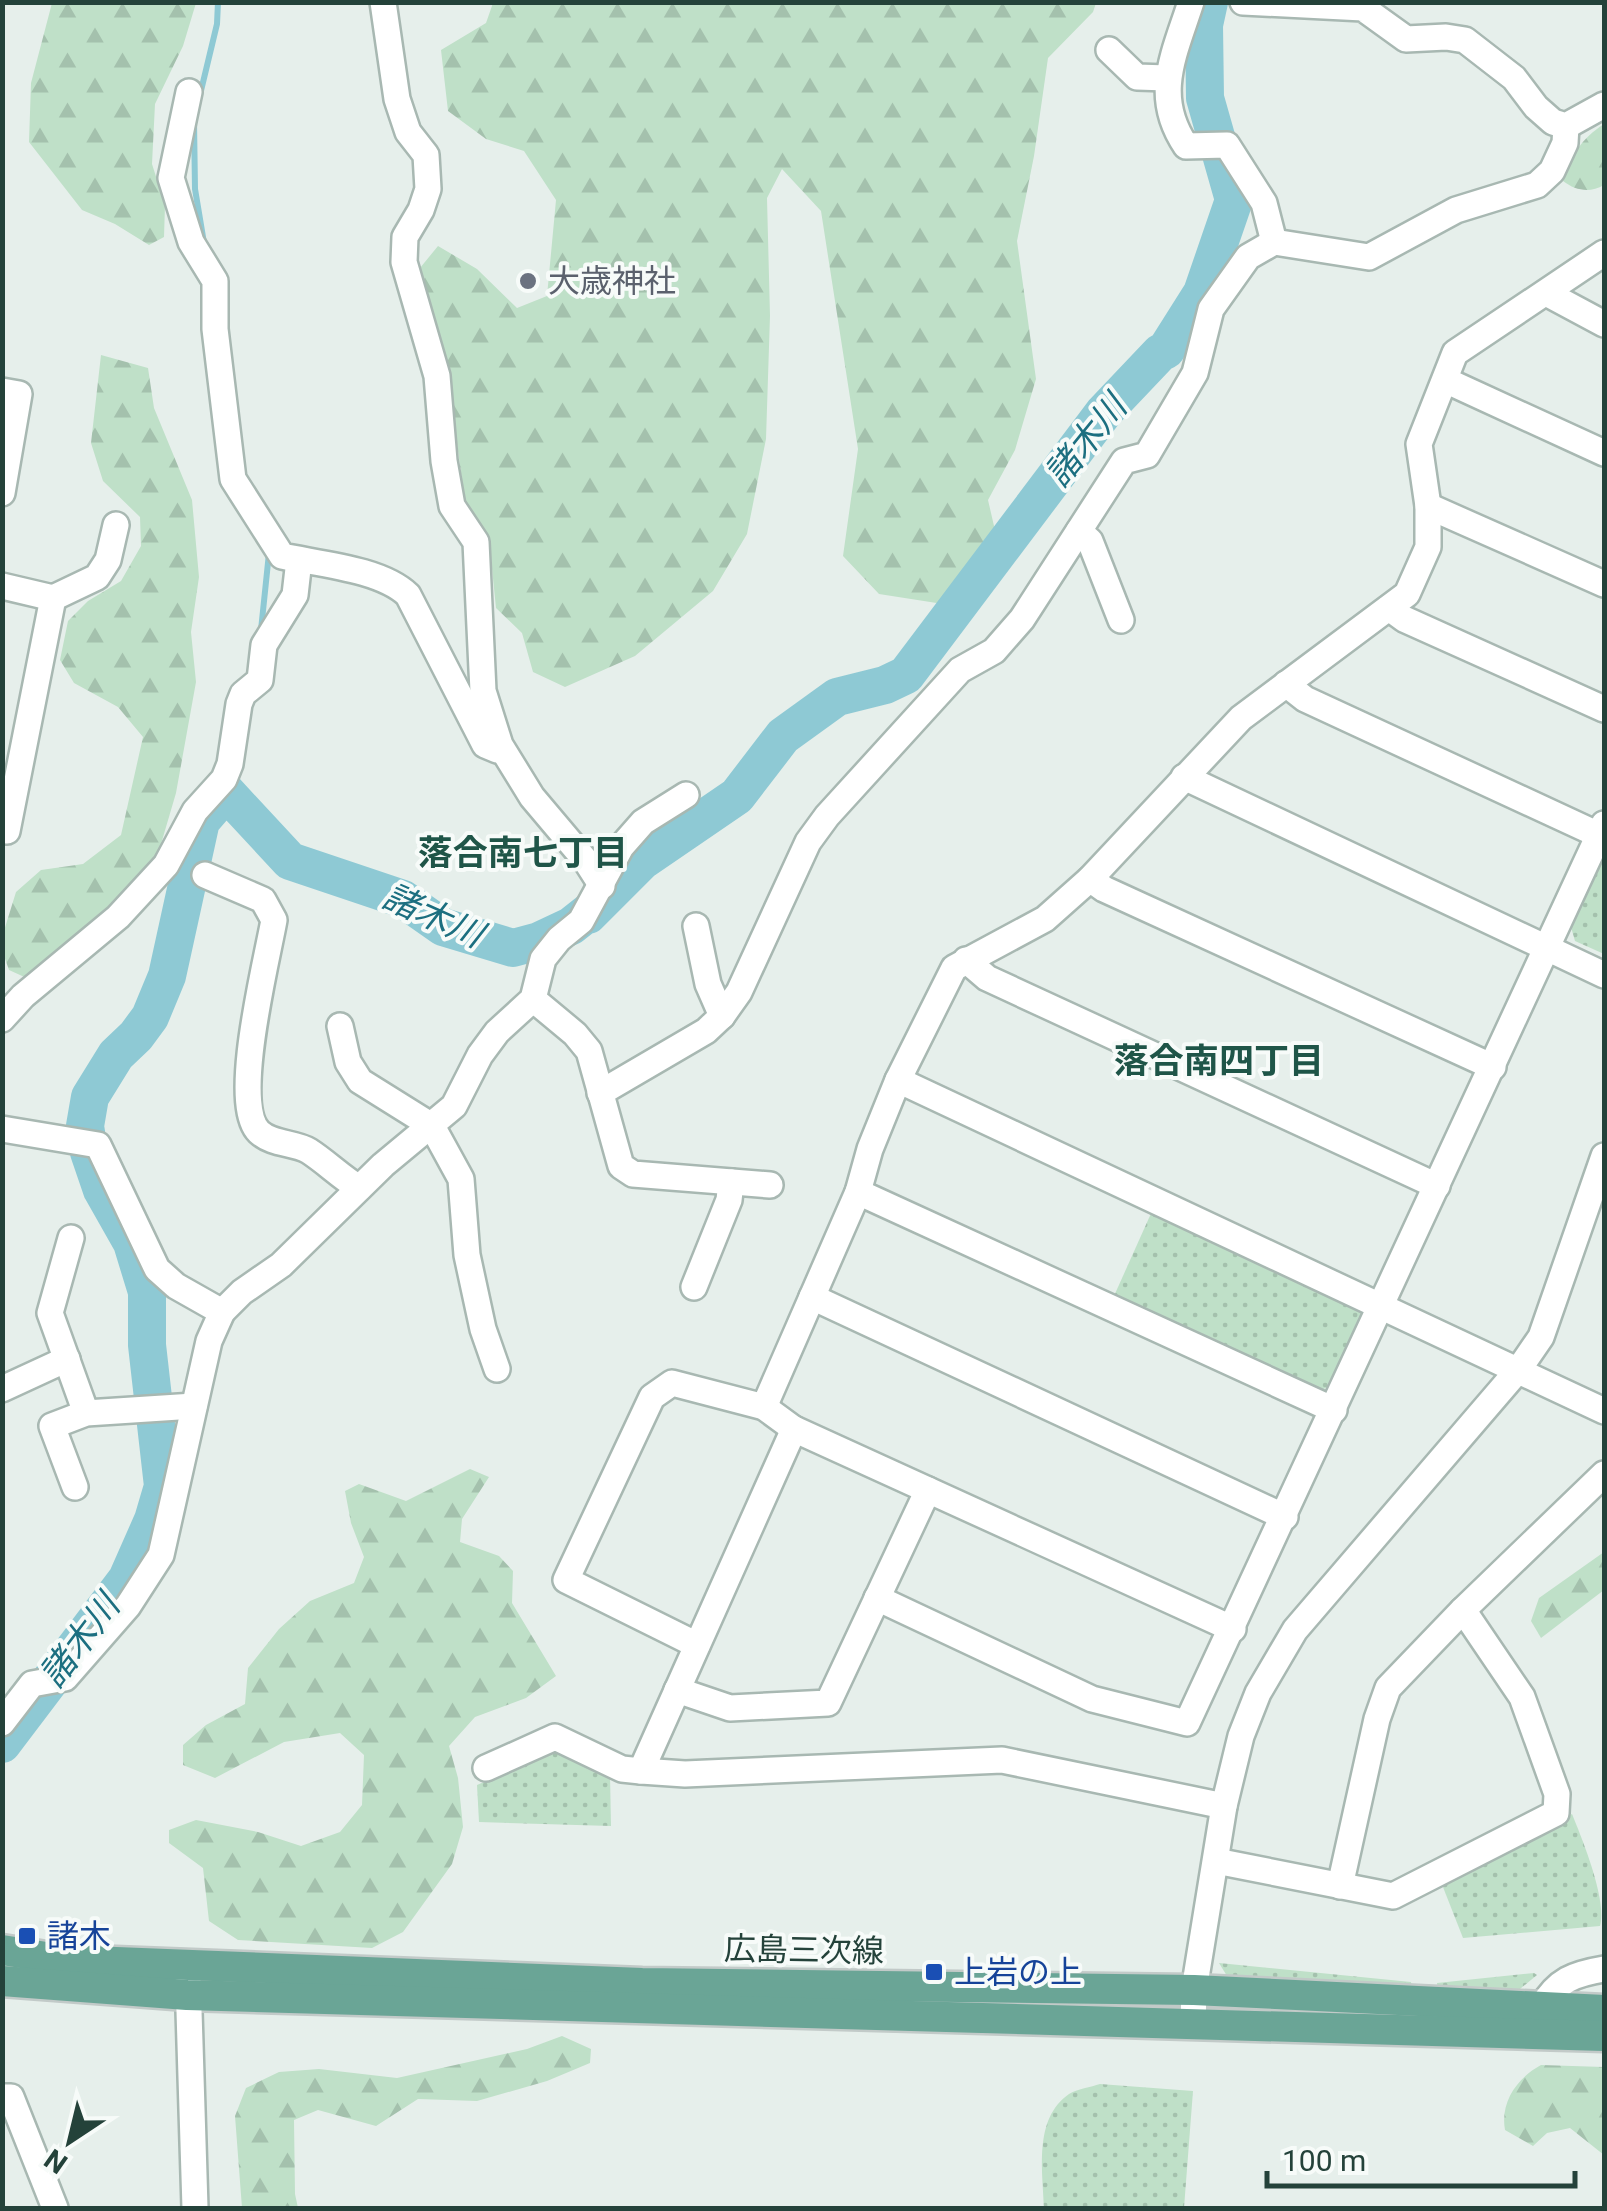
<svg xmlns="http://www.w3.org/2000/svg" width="1607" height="2211" viewBox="0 0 1607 2211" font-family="Roboto,'Noto Sans JP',sans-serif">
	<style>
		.green { fill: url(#green-dots) }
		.forest { fill: url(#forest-firs) }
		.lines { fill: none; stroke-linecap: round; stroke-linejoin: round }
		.stream { stroke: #8ec9d4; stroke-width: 6 }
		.river { stroke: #8ec9d4; stroke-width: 38 }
		.minor-casing { stroke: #a8b8b2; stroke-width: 30 }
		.major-casing { stroke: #c2cac8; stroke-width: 35 }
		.minor { stroke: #fff; stroke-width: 25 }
		.major { stroke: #6aa596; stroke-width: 30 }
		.worship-dot { fill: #6b7280; stroke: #f7fbf9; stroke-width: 4 }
		.transit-dot { fill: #1a4fb4; stroke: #f7fbf9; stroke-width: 4 }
		.labels { text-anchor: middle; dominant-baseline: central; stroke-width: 8; stroke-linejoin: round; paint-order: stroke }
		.worship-label { font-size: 32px; fill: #5b616d; stroke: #f7fbf9; text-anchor: start }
		.transit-label { font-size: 32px; fill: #164399; stroke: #f7fbf9; text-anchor: start }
		.street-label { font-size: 32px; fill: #24423a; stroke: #f7fbf9 }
		.water-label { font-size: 35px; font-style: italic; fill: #1c6f80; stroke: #f7fbf9 }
		.neighbourhood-label { font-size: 35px; font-weight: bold; fill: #1f5548; stroke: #f7fbf9 }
	</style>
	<defs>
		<pattern id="green-dots" width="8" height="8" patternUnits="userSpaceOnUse" patternTransform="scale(2.5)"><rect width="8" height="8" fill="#bfe0c8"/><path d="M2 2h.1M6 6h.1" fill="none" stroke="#a4c1ad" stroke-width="1.8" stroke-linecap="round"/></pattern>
		<pattern id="forest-firs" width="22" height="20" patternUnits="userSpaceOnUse" patternTransform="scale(2.5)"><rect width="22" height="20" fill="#bfe0c8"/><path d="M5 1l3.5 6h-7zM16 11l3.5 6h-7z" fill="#a4c1ad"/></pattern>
	</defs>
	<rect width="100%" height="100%" fill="#e6efeb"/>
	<g class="green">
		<path d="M1604,853V954L1575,941L1571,927Z"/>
		<path d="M1153,1209L1359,1303L1364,1316L1331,1385L1320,1391L1114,1296Z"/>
		<path d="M560,1749L610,1774L611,1826L479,1822L477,1785Z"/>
		<path d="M1572,1814C1583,1841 1607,1900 1600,1926L1463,1938L1441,1882Z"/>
		<path d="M1219,1963L1411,1982L1412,1991L1240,1982L1227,1976Z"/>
		<path d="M1534,1973L1537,1975L1515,1993H1438L1437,1983Z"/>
		<path d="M1100,2084L1193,2091L1184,2208H1044C1043,2171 1033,2119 1069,2094C1077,2089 1091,2087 1100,2084Z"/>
	</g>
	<g class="forest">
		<path d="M52,3H196L183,46L155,104L152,164L165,205L164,237L149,245L115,224L82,210L29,142L31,83Z"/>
		<path d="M493,3H1096L1093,12L1048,58L1034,156L1017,241L1036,379L1015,450L988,500L1004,569L985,599L943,604L879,594L843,556L858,449L821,211L782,169L767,198L770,316L766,439L747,534L713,591L635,656L565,687L533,672L522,633L496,608L489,539L465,503L446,362L420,268L438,246L477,269L517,308L547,296L556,200L524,151L486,139L448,111L441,50L486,23Z"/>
		<path d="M1604,124V185C1590,193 1576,191 1563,181C1572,154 1581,139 1604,124Z"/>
		<path d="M101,355L148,368L154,408L192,500L199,577L191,632L196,682L176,793L156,861L103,923L31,980L9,970L3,953V934L16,892L41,870L83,864L121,835L143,737L118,707L74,683L60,660L68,621L88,601L121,581L141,546L140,517L103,481L91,443Z"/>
		<path d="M470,1469L489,1477L462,1519L460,1542L499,1556L513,1571L512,1603L556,1676L526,1698L475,1717L449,1746L458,1778L463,1827L452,1864L403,1932L372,1948L238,1940L209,1921L203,1868L169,1843V1830L196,1820L258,1832L301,1846L340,1832L362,1805L364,1755L340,1733L284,1742L215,1778L183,1765V1745L206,1725L245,1704L248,1668L279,1629L310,1601L354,1583L364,1557L351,1523L345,1491L359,1484L406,1501Z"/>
		<path d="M1604,1552V1590L1541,1638L1531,1621L1539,1598Z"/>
		<path d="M562,2036L591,2049L590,2063L547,2081L477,2101L418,2099L376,2126L318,2110L294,2120L295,2194L298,2208H242L235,2116L246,2088L279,2072L319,2069L397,2078L527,2049Z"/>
		<path d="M1541,2065L1604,2067V2155L1570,2128L1547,2133L1533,2146L1505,2130C1500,2102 1517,2078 1541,2065Z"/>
	</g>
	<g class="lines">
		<g class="stream">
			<path d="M199,99L217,24L218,2"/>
			<path d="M194,121L195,189L204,243"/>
			<path d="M261,630L269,553"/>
		</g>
		<path class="river" d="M2,1744L127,1579L153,1520L163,1486L147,1345V1292L132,1243L102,1190L89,1152L85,1126L90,1097L116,1055L136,1036L150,1017L167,976L201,821L226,792L290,861L403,899L443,927L513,948L539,941L571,926L590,911L588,915L642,861L737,796L783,736L837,697L885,685L906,675L1104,412L1160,353L1166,350L1202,293L1234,200L1205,98L1204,25L1209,2"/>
		<defs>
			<g id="minor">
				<path d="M383,2L397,99L408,132L426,155L428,189L421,210L405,237L404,262L437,376L444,461L452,506L476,542L483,691L500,745L532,797L586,861L602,886"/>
				<path d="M1191,2C1174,55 1152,96 1186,146L1227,145L1264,203L1274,242"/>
				<path d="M1243,2L1363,8L1406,39L1446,37L1465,40L1514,78L1536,107L1553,122L1566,126L1604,105"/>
				<path d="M1109,50L1137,77L1167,78"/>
				<path d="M189,92L171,178L191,242L215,281V329L233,479L282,556C319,564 381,569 408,595L485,745L497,750"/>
				<path d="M1548,294L1604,324"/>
				<path d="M1445,380L1604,453"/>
				<path d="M2,391L19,394L2,493"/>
				<path d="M1428,506L1604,584"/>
				<path d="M1079,531L1090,541L1121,620"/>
				<path d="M2,586L53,598L97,577L108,560L116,525"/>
				<path d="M1389,608L1404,619L1604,709"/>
				<path d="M1286,684L1305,699L1599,835"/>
				<path d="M1184,777L1604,975"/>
				<path d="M2,830L7,831L53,598"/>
				<path d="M205,875L263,900L274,920C267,960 230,1104 259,1132C273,1145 294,1142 309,1151C326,1162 341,1177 359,1188"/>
				<path d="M1090,879L1104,889L1493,1067"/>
				<path d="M696,926L708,984L722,1016"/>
				<path d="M966,960L987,978L1437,1186"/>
				<path d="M533,999L575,1034L589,1051L621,1166L633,1174L770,1185"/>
				<path d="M2,1019L23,996L118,917L166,865L195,811L224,779L230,764L239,704L243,694L260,680L264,645L295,595L299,560"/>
				<path d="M340,1026L348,1062L360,1081L432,1126L461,1179L467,1255L483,1329L497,1369"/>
				<path d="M898,1080L1604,1411"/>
				<path d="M600,1093L706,1031L722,1016L739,992L808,842L827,816L960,670L994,651L1022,619L1124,461L1147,455L1195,373L1211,309L1248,257L1274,242L1369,257L1456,210L1537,185L1552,171L1565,143L1566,126"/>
				<path d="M2,1129L98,1145L157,1269L176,1286L222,1312"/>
				<path d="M858,1192L1334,1410"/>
				<path d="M71,1238L50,1313L86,1413"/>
				<path d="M694,1287L729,1200L731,1182"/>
				<path d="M812,1297L1285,1517"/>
				<path d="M2,1389L67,1359"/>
				<path d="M764,1407L858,1192L870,1149L898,1080L954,968L1045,919L1090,879L1241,718L1407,594L1428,547V506L1419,444L1455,353L1604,253"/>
				<path d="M794,1429L641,1771L685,1774L1002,1760L1224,1806"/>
				<path d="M75,1487L52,1426L86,1413L194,1406"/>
				<path d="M877,1598L1092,1699L1187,1723L1604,824"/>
				<path d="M697,1645L566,1580L652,1397L672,1383L764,1407L794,1429L1233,1629"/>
				<path d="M677,1690L730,1708L828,1703L928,1490"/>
				<path d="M2,1723L32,1684L65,1678L128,1606L161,1555L209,1341L222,1312L242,1292L281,1265L383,1165L454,1106L480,1055L497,1032L533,999L543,959L559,939L581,921L621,847L643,822L686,795"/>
				<path d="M486,1768L555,1737L622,1769L641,1771"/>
				<path d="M1216,1861L1393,1896L1556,1813L1557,1794L1522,1697L1463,1610"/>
				<path d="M1340,1886L1377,1719L1388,1688L1463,1610L1604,1474"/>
				<path d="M188,1978L195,2208"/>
				<path d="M1541,2008C1557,1980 1574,1974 1604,1969"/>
				<path d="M1193,2023L1194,1990L1224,1806L1241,1736L1258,1693L1295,1630L1519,1369L1541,1337L1604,1156"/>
				<path d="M2,2097H11L55,2208"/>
			</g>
			<g id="major">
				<path d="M2,1950L65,1960L642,1983L1194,1990L1604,2010"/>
				<path d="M2,1981L187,1995L1604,2036"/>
			</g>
		</defs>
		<use href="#minor" class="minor-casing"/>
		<use href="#major" class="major-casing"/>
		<use href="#minor" class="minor"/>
		<use href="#major" class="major"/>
	</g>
	<circle class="worship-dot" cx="528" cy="281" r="10"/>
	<g class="transit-dot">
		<rect x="17" y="1926" width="20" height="20" rx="5"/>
		<rect x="924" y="1962" width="20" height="20" rx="5"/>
	</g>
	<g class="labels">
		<g class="worship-label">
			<text x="548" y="281">大歳神社</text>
		</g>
		<g class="transit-label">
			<text x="47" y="1936">諸木</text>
			<text x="954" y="1972">上岩の上</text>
		</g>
		<g class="street-label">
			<text transform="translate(804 1950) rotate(1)">広島三次線</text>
		</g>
		<g class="water-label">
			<text transform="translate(1086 441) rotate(-51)">諸木川</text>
			<text transform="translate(433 916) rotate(24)">諸木川</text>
			<text transform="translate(80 1641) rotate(-53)">諸木川</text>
		</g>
		<g class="neighbourhood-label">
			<text x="523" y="853">落合南七丁目</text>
			<text x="1219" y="1061">落合南四丁目</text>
		</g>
	</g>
	<rect width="1607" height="2211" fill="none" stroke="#24423a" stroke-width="10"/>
	<g transform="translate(70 2141) rotate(215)" stroke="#f7fbf9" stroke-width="8" paint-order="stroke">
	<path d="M0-8L18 38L0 25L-18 38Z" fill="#24423a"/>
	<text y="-15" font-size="28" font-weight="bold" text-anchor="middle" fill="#24423a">N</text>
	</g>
	<path d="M1267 2171v15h308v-15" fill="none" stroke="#24423a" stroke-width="5"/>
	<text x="1282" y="2171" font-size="30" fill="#24423a" stroke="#f7fbf9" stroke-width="8" paint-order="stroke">100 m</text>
</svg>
